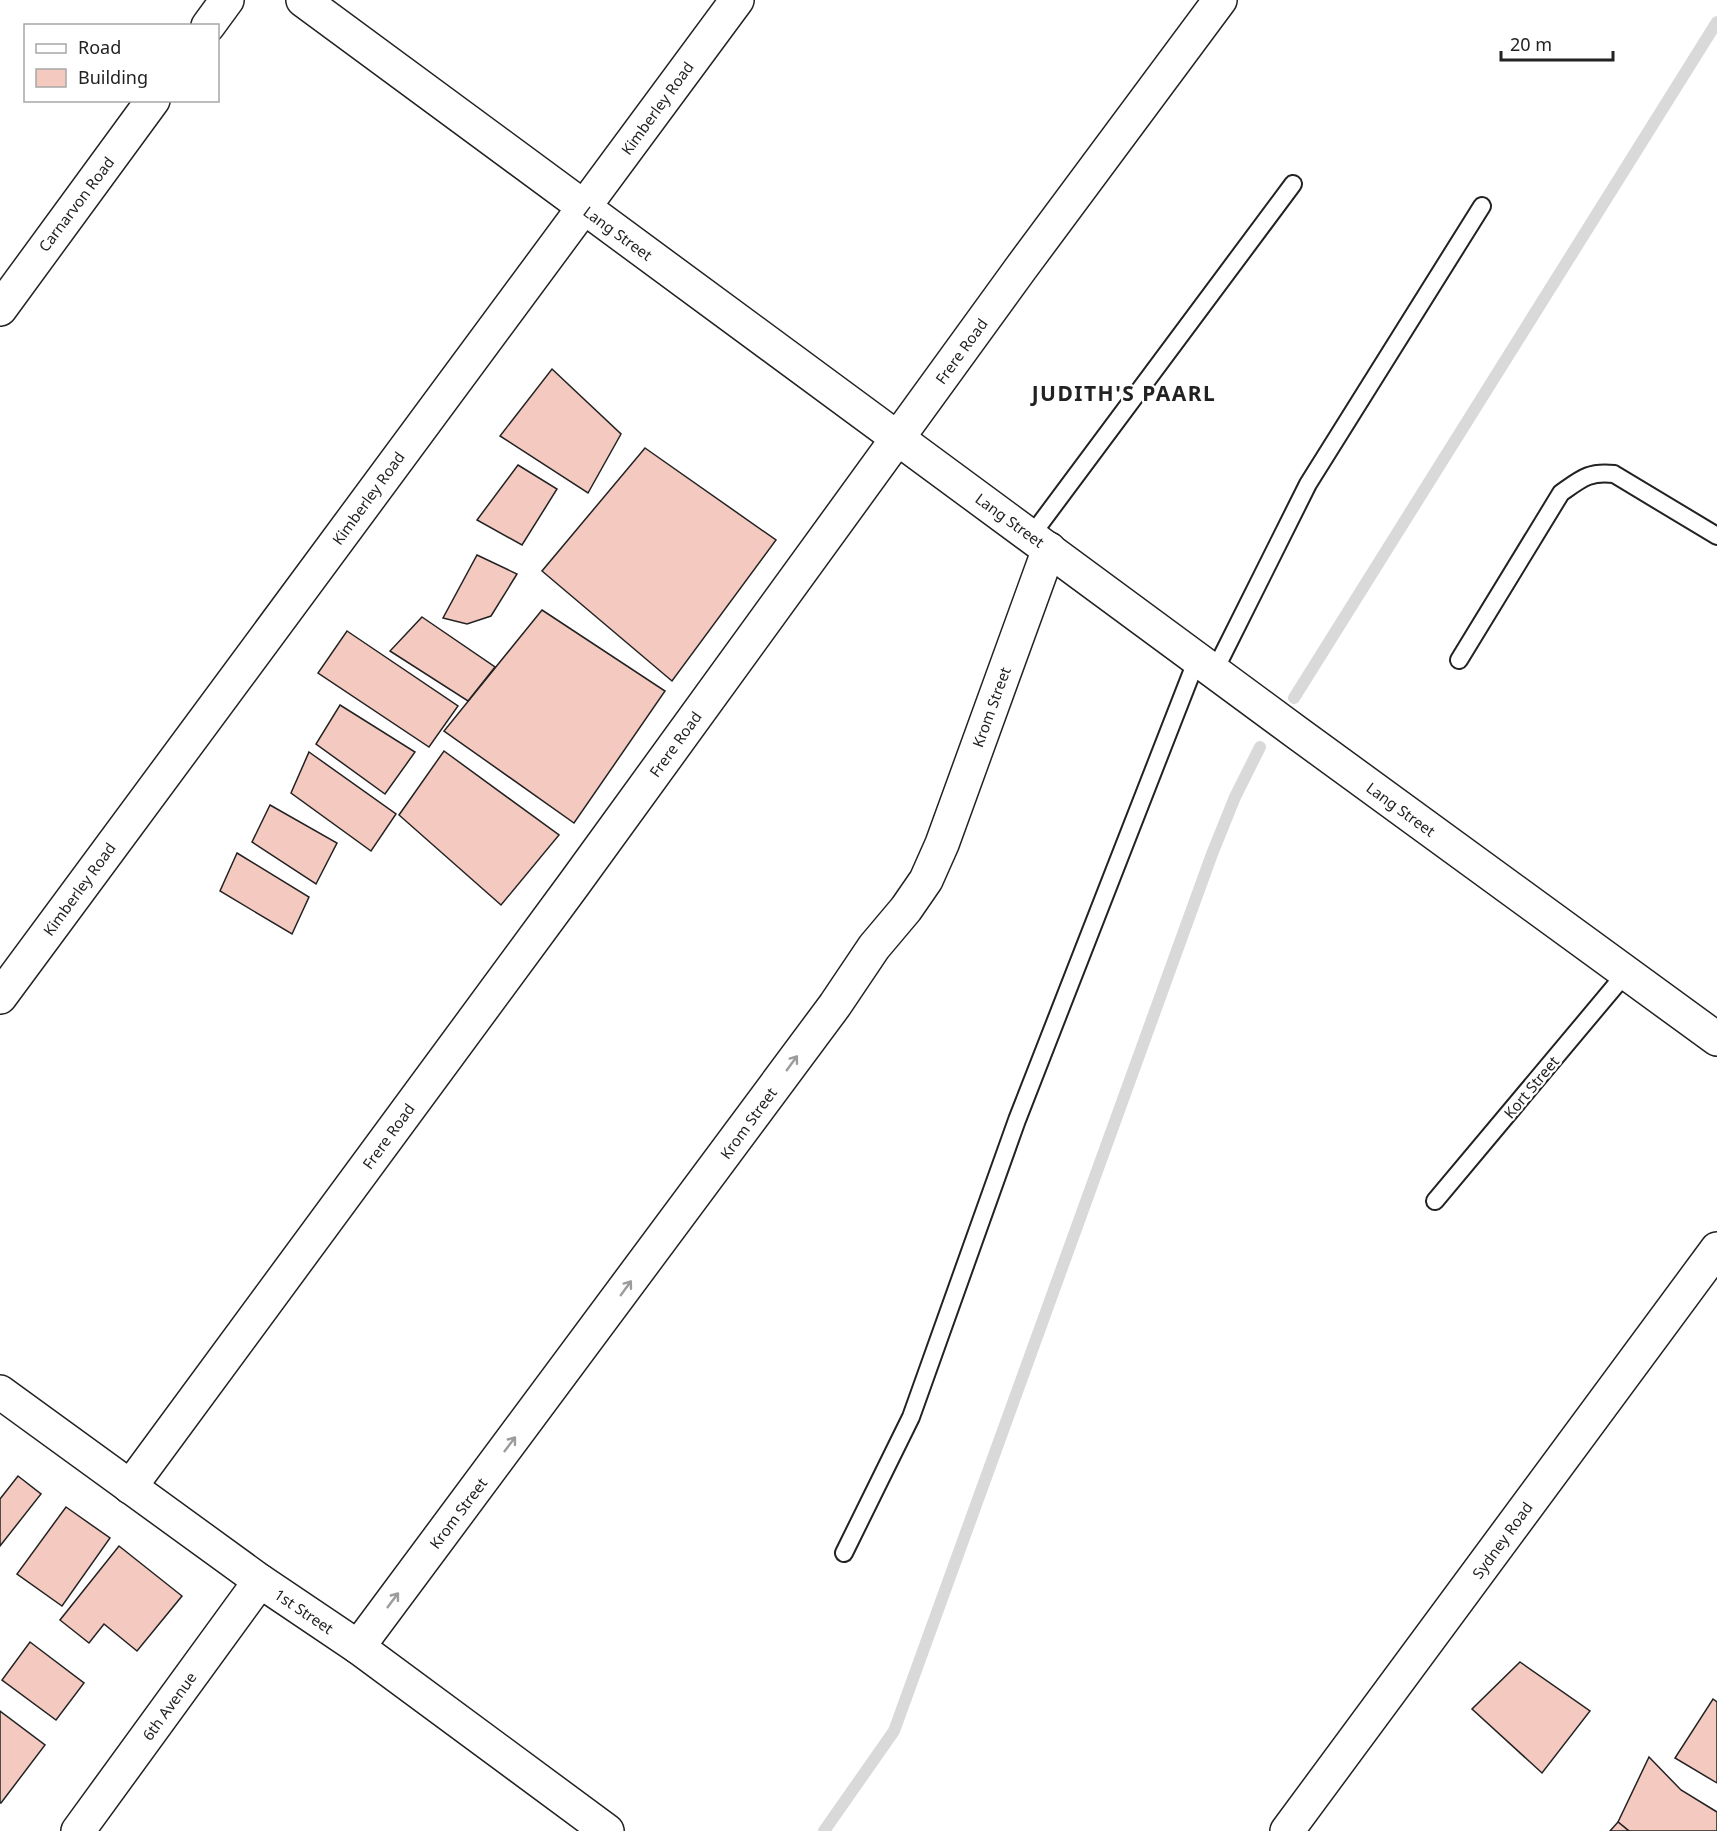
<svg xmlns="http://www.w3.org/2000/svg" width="1717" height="1831" viewBox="0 0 1717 1831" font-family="'Noto Sans',sans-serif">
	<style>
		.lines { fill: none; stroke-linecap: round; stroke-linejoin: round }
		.stream { stroke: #d9d9d9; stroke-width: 12 }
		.building { fill: #f3c9c0; stroke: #222; stroke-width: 1.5 }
		.lane-casing { stroke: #222; stroke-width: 20 }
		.street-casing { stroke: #222; stroke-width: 36 }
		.lane { stroke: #fff; stroke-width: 16 }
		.street { stroke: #fff; stroke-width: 33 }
		.oneway { stroke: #9c9c9c }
		.labels { text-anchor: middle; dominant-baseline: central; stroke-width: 4.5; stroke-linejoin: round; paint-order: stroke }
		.street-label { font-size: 15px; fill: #222; stroke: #fff }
		.district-label { font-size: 21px; font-weight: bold; letter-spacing: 1.5px; fill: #222; stroke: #fff }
	</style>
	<rect width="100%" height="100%" fill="#fff"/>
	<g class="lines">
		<g class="stream">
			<path d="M1294,698L1717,22"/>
			<path d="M824,1831L894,1731L1212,854L1235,797L1260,747"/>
		</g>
	</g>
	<g class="building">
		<path d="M552,369L621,434L588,493L500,436Z"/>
		<path d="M645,448L776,540L672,681L542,571Z"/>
		<path d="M518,465L557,489L522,545L477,520Z"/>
		<path d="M477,555L517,574L491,616L467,624L443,618Z"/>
		<path d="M542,610L665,691L574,823L444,731Z"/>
		<path d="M422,617L495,667L468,701L390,651Z"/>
		<path d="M347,631L458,706L429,747L318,673Z"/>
		<path d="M340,705L415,752L385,794L316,744Z"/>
		<path d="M444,751L559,835L501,905L399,815Z"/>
		<path d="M309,752L396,814L371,851L291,793Z"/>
		<path d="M270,805L337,843L316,884L252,842Z"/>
		<path d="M237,853L309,897L292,934L220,891Z"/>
		<path d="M18,1476L41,1494L0,1546V1499Z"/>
		<path d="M66,1507L110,1538L62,1606L17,1574Z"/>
		<path d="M119,1546L182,1596L137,1651L104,1624L89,1643L60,1620Z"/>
		<path d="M30,1642L84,1683L56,1720L2,1680Z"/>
		<path d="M1520,1662L1590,1711L1542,1773L1472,1709Z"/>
		<path d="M1713,1699L1717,1702V1783L1675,1758Z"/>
		<path d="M0,1711L45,1745L1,1803H0Z"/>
		<path d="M1649,1757L1681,1790L1717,1812V1831H1629L1618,1822Z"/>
		<path d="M1618,1822L1629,1831H1610Z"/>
	</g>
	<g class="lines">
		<defs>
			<g id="lane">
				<path d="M1031,536L1293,184"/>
				<path d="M1459,660L1561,493C1581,479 1589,471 1614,474L1717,536"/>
				<path d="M1214,672L1308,484L1482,206"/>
				<path d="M1435,1201L1626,973"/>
				<path d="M844,1553L911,1417L1017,1120L1197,659"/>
			</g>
			<g id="street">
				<path d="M303,0L1296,732L1717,1039"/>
				<path d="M208,26L227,0"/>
				<path d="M0,309L153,100"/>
				<path d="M0,997L737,0"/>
				<path d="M0,1392L260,1581L358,1647L607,1831"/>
				<path d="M130,1487L574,884L1021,268L1220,0"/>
				<path d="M358,1647L835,1005L874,947L906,909L926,880L942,844L1049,549"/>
				<path d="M78,1831L260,1581"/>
				<path d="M1287,1831L1717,1249"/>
			</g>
		</defs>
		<use href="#lane" class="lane-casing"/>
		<use href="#street" class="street-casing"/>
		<use href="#lane" class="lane"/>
		<use href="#street" class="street"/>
	</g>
	<defs><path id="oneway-shaft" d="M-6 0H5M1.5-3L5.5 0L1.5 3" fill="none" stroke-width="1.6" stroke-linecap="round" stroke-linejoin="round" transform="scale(1.5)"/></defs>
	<g class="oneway">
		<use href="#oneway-shaft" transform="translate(792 1063) rotate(-54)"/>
		<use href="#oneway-shaft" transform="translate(626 1288) rotate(-54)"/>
		<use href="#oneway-shaft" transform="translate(510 1444) rotate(-53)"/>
		<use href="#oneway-shaft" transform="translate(393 1600) rotate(-53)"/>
	</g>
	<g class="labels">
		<g class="street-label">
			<text transform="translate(657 108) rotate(-54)">Kimberley Road</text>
			<text transform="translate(76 204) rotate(-53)">Carnarvon Road</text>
			<text transform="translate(618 233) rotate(36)">Lang Street</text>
			<text transform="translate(961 351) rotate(-54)">Frere Road</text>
			<text transform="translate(368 498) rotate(-54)">Kimberley Road</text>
			<text transform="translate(1010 520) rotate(36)">Lang Street</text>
			<text transform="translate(991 707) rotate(-70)">Krom Street</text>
			<text transform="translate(675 744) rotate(-54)">Frere Road</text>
			<text transform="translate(1401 809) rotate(36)">Lang Street</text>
			<text transform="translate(79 889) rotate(-54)">Kimberley Road</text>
			<text transform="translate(1531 1087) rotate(-50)">Kort Street</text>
			<text transform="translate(748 1123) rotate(-54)">Krom Street</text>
			<text transform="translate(388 1136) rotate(-54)">Frere Road</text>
			<text transform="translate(458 1513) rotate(-53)">Krom Street</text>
			<text transform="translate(1502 1540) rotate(-54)">Sydney Road</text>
			<text transform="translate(304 1611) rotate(34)">1st Street</text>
			<text transform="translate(169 1706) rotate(-54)">6th Avenue</text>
		</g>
		<g class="district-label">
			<text x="1124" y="393">JUDITH'S PAARL</text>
		</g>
	</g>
	<rect x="24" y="24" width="195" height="78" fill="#ffffff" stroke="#a7a7a7" stroke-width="1.5"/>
	<rect x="36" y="44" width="30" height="9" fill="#ffffff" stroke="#a7a7a7" stroke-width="1.5"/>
	<text x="78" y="54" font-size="18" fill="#222222">Road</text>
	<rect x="36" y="69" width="30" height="18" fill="#f3c9c0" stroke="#a7a7a7" stroke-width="1.5"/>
	<text x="78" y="84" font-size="18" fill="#222222">Building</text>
	<path d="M1501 51v9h112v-9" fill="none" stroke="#222222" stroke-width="3"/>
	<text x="1510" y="51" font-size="18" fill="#222222" stroke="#ffffff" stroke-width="4.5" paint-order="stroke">20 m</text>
</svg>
